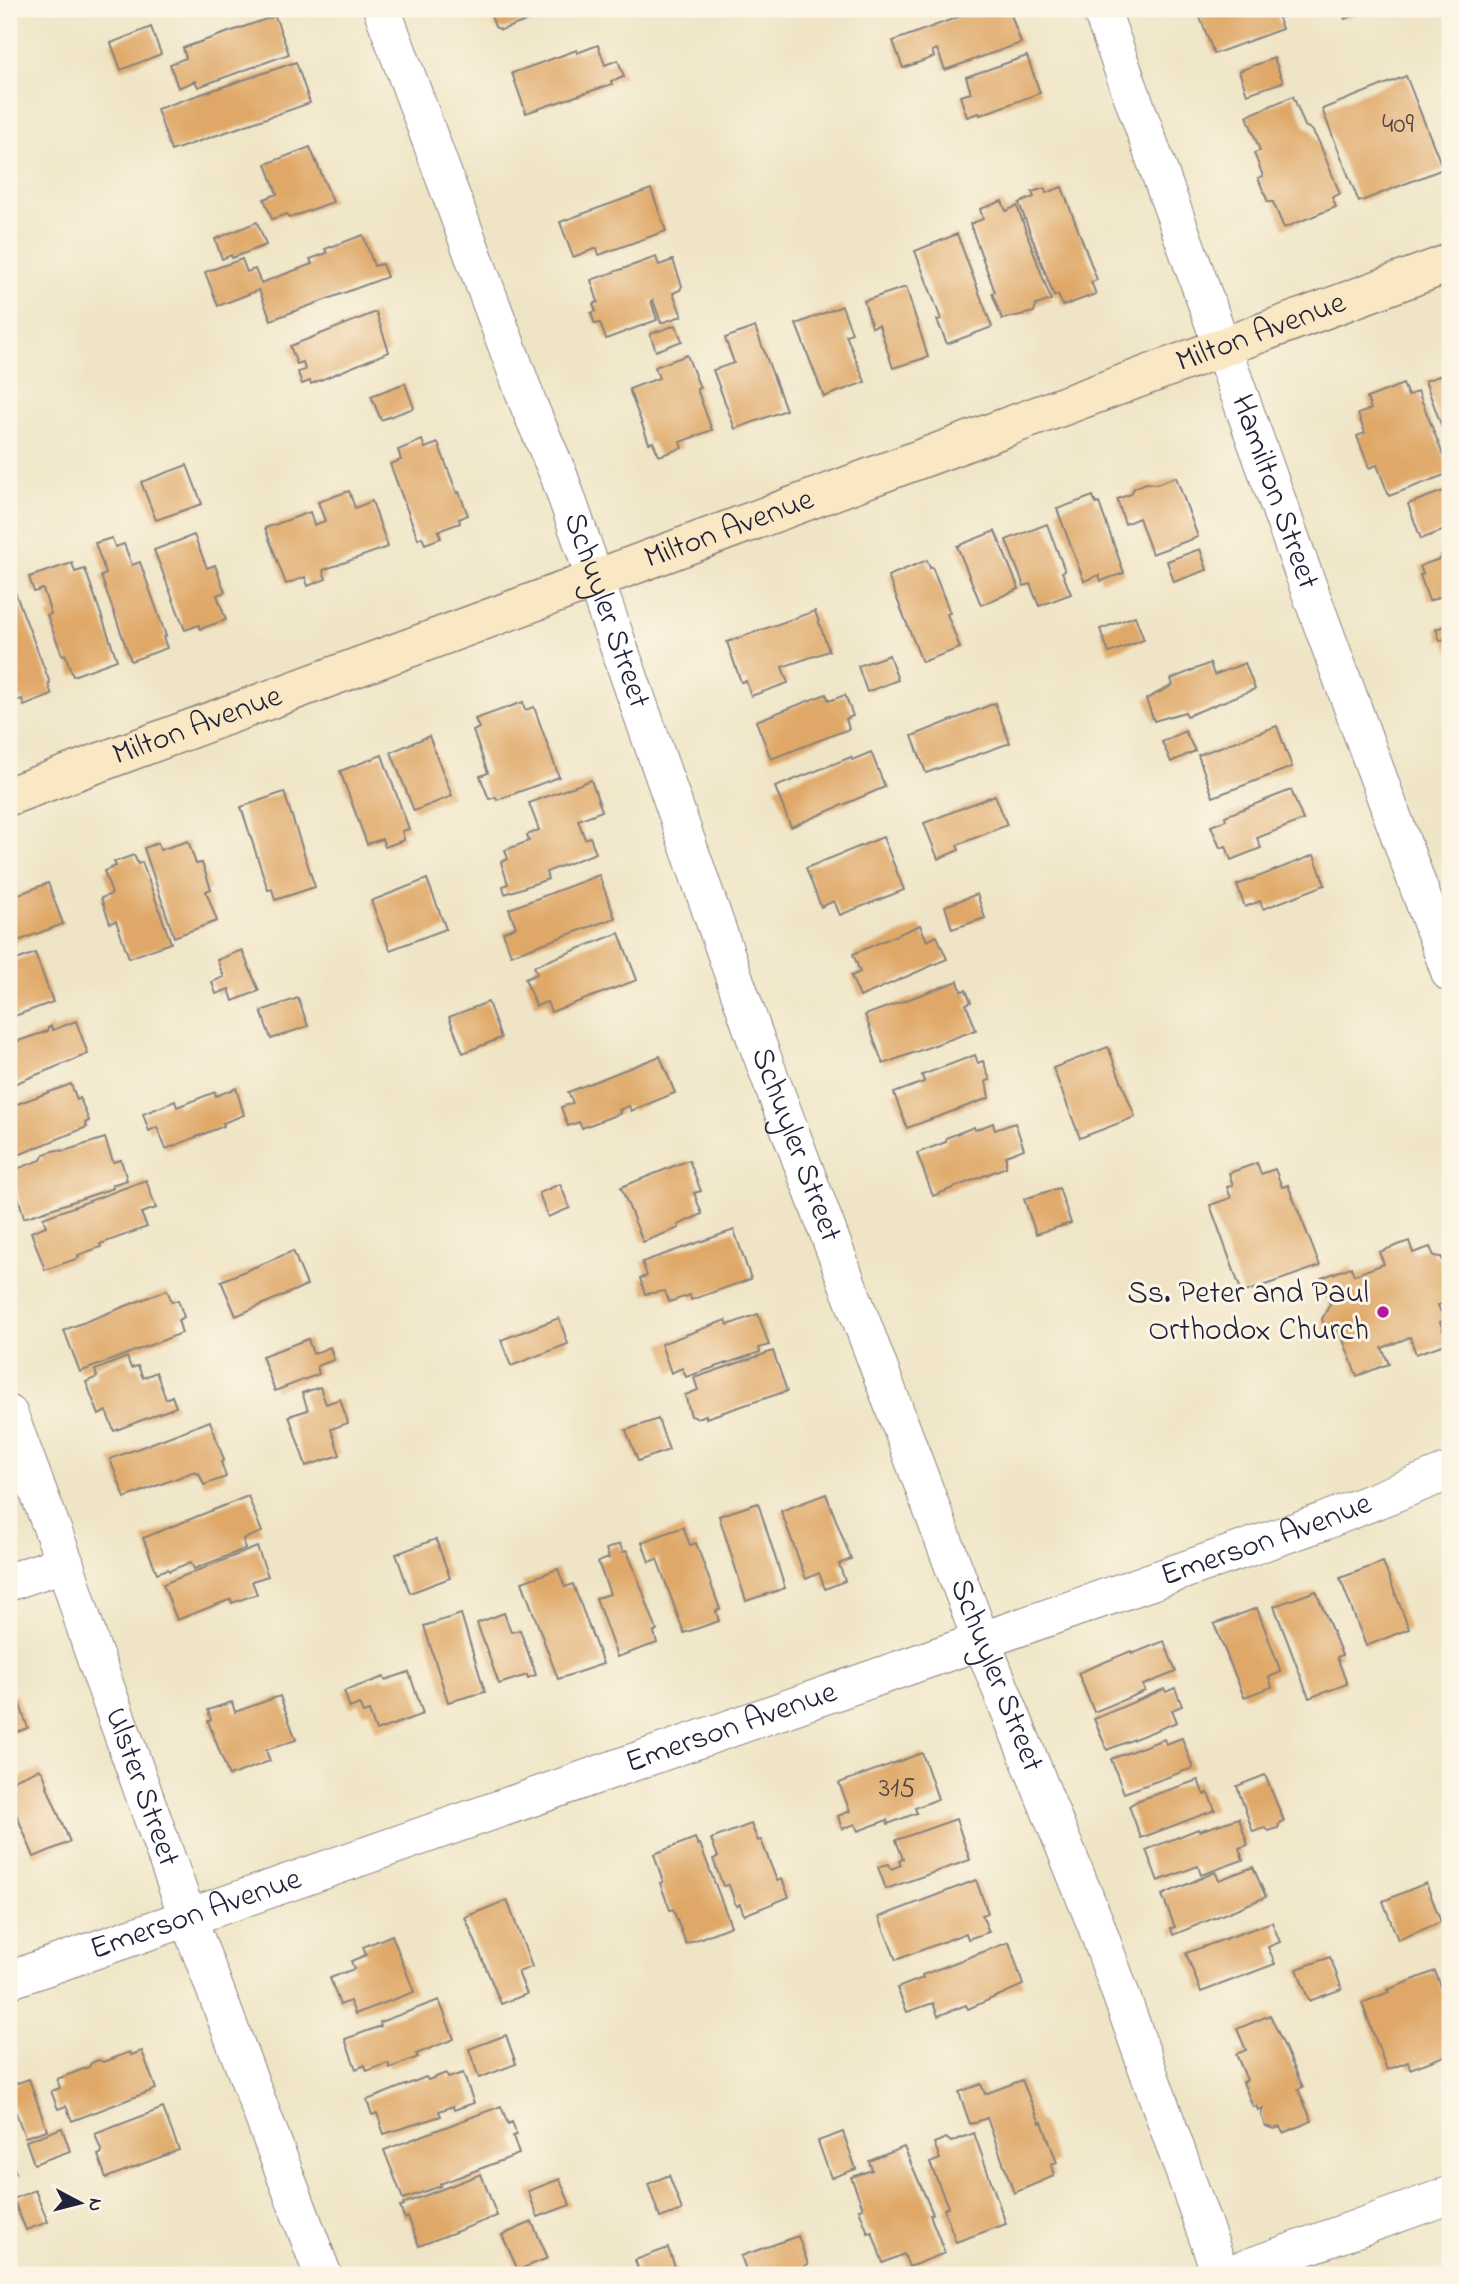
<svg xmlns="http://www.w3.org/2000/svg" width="1459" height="2284" viewBox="0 0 1459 2284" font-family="'Indie Flower',sans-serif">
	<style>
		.building { fill: #dfa868 }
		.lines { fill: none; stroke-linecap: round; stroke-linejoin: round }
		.street-casing { stroke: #888380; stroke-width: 39 }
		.secondary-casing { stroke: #888380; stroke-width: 41 }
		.street { stroke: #fff; stroke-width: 37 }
		.secondary { stroke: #fae7c3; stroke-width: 38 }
		.poi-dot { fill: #b5179e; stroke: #fcf5e5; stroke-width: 2.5 }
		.labels { text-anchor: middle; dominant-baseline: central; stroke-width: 6; stroke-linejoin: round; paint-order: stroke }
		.number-label { font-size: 28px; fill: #514446 }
		.street-label { font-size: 32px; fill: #22223b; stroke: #fcf5e5 }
		.poi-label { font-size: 32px; fill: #22223b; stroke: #fcf5e5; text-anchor: end }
	</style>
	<rect width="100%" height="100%" fill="#fcf5e5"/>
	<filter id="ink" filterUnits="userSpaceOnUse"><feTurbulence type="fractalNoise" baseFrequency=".0143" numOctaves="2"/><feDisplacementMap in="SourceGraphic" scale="14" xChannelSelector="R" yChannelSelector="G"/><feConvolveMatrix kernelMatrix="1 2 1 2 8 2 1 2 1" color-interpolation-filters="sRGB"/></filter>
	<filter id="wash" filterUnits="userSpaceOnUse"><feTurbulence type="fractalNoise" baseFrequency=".00686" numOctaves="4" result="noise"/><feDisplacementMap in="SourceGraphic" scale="28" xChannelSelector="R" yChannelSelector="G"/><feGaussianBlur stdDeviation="1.57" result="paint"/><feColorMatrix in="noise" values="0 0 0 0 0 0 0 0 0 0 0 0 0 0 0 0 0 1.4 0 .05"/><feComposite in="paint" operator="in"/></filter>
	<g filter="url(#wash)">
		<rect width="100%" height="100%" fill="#efe4c5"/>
		<g id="blocks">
			<g class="building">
				<path d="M489,9H561L501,30L495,27Z"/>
				<path d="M914,9H933L917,15Z"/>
				<path d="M980,9H1009L1021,43L945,70L937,49L932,51L934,57L903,68L893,41Z"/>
				<path d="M1206,9H1275L1282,29L1214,54L1198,12Z"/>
				<path d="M1341,9H1371L1345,19Z"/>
				<path d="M275,16L289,54L198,87L195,81L178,88L170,64L186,58L183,48Z"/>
				<path d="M151,27L161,54L121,70L111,43Z"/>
				<path d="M598,45L605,65L618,60L624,77L611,81L612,84L526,113L512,73L577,50V53Z"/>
				<path d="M1027,56L1040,93L980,115L979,113L967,117L960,96L971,93L966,77Z"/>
				<path d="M1274,58L1283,82L1247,94L1239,71Z"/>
				<path d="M296,62L310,103L171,151L157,109Z"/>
				<path d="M1406,76L1443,169L1359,202L1322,109Z"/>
				<path d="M1293,96L1305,126L1312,130L1319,142L1340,194L1332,197L1336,207L1284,228L1273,202H1268L1258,178L1263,176L1254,153L1260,151L1247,116Z"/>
				<path d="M310,147L333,202L289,218L287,214L272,219L264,199L277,194L266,164Z"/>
				<path d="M1062,187L1097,280L1091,282L1096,294L1063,306L1058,295L1054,296L1019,203L1034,197L1032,192L1045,188L1046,193Z"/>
				<path d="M651,189L666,231L599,255L597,248L573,257L560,222Z"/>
				<path d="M1002,201L1006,211L1017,206L1051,300L1036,305L1034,312L1002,319L992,293L995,292L970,224L983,219L980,209Z"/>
				<path d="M257,222L266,245L232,258L231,255L222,259L215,239Z"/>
				<path d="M957,234L992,327L947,344L937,320L941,319L915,251Z"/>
				<path d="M363,235L374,266L382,264L387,277L271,320L259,290L218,306L205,272L242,259L247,272L255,269L261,283L312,264L310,259L327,253L325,249Z"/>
				<path d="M656,257L659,265L673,260L682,286L680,290L673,293L682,316L661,323L653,300L651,301L657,320L606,339L600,323L595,324L591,313L596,311L593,304L598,302L591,280Z"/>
				<path d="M906,287L928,357L893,368L879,325L872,327L864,301Z"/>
				<path d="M842,306L852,333L846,335L865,382L824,397L796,324Z"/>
				<path d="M376,312L389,352L311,384L310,381L302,384L298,372L305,370L303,362L297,364L290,346Z"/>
				<path d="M676,325L682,341L656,351L650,334Z"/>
				<path d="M755,327L786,410L735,429L713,370L734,363L725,338Z"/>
				<path d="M687,355L700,388L697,389L712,430L680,442L682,448L659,456L653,442L649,443L629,389L659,378L655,367Z"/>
				<path d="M1450,372V449L1425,381Z"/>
				<path d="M405,383L414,408L381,420L371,396Z"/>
				<path d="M1403,384L1408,396L1418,391L1450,473L1389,496L1377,465L1369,468L1357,436L1365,433L1358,414L1371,409L1367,398Z"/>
				<path d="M422,440L425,448L438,443L457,493L459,492L468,515L459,519L460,523L438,531L441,538L425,544L422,537L418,539L390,464L401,460L398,450Z"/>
				<path d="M187,465L202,504L156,520L141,482Z"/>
				<path d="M1176,477L1198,537L1152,554L1139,518L1125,524L1117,499L1131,494L1134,488L1146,483L1156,484Z"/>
				<path d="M1446,490L1450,502V528L1421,539L1408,504Z"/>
				<path d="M349,491L355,508L372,501L388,547L323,570L326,579L308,586L305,577L286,584L265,528L310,512L314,525L325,521L318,502Z"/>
				<path d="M1093,496L1096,504L1099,503L1124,573L1101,581L1099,575L1084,581L1057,509Z"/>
				<path d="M1047,524L1065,571L1062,572L1071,594L1039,606L1030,584L1024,586L1006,540Z"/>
				<path d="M995,531L1019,589L981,605L957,546Z"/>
				<path d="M194,535L207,568L215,565L225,592L217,595L226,620L200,629L199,625L185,630L154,550Z"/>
				<path d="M112,538L115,547L124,544L132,565L140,562L166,636L163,637L167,648L131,661L101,576L106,574L95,543Z"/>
				<path d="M1200,549L1207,570L1174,582L1167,561Z"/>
				<path d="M1450,552V600L1448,594L1429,601L1420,575L1423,574L1420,566L1442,558L1441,555Z"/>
				<path d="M927,560L930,568L932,567L950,613L947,614L960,648L922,662L888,576Z"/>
				<path d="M72,563L75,572L85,569L117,660L73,676L65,654L62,655L47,615L51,614L43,589L34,592L29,577Z"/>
				<path d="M15,592L50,683L48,684L52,695L24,706L22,699L16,701L9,683V594Z"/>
				<path d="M815,611L829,651L782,667L788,683L751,696L746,681L741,682L727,642Z"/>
				<path d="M1135,616L1144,640L1109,653L1100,629Z"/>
				<path d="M1450,624V654L1444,639L1440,641L1436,629Z"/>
				<path d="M889,655L898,680L867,692L858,666Z"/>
				<path d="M1210,663L1214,675L1245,663L1255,689L1187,716L1185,712L1154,721L1146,699L1173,685L1171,679Z"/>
				<path d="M826,694L829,701L845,695L853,716L846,719L849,729L771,759L756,721Z"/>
				<path d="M523,702L525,710L534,707L559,777L497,800L496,797L489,799L480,776L488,773L473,731L479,728L475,719Z"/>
				<path d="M995,703L1010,743L926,773L912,736Z"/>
				<path d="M1277,726L1292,767L1213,797L1198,755Z"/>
				<path d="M1185,731L1195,751L1171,762L1162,742Z"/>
				<path d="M429,736L452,796L414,811L391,752Z"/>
				<path d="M871,752L885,787L791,827L775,787L851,757L852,760Z"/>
				<path d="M382,755L409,829L402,831L404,840L385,847L382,839L367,844L340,771Z"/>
				<path d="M591,780L602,811L578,820L585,839L590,837L596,853L546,872L548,879L505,894L503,886L508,884L501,862L508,859L505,850L529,841L527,835L539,830L529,803Z"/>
				<path d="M1291,790L1303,820L1257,838L1261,848L1231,860L1226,846L1220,848L1211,826L1226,820L1225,816Z"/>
				<path d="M284,792L315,887L275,900L272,889L268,890L241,807Z"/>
				<path d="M995,795L1007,825L957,845L959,850L938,859L924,823Z"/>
				<path d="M883,837L904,890L840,915L834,901L821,907L806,868Z"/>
				<path d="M188,841L196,864L202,863L211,889L206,891L217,921L174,937L144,848L158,843L160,850Z"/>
				<path d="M134,855L138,864L142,862L171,943L129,958L116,921L110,923L101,898L112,894L104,871L116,866L114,862Z"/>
				<path d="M1314,855L1325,885L1263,909L1260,901L1245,907L1237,885Z"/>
				<path d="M599,875L615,918L511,955L503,932L516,927L509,909Z"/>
				<path d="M427,879L446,929L390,950L371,901Z"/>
				<path d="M48,883L63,924L15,942L16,944L9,947V898Z"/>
				<path d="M977,894L985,918L952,929L945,906Z"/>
				<path d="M920,925L927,941L937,936L947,959L860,997L851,976L860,972L853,954Z"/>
				<path d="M619,933L637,980L551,1012L547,1002L536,1006L525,979L537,974L534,966Z"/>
				<path d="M242,950L259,991L233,1001L229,989L216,994L212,982L224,977L217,960Z"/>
				<path d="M35,953L53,1002L9,1018V963Z"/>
				<path d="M958,981L961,991L966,990L971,1002L966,1004L976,1030L883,1064L865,1015Z"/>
				<path d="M298,998L308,1026L271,1039L261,1011Z"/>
				<path d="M488,1002L501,1038L463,1053L449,1017Z"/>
				<path d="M76,1021L88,1054L9,1086V1044L48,1031V1028L51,1026L53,1030Z"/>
				<path d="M1108,1047L1135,1117L1080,1138L1053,1068Z"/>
				<path d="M975,1055L978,1063L983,1061L990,1080L986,1081L989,1098L907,1128L894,1093L924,1082L922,1075Z"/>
				<path d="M660,1056L675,1093L631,1111L629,1106L619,1110L621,1113L582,1128L579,1122L568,1126L561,1107L573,1103L568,1092Z"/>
				<path d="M71,1084L77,1100L80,1098L89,1121L85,1123L87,1127L16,1156L15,1154L9,1156V1107Z"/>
				<path d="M236,1088L244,1115L223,1123L224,1126L166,1149L157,1127L149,1131L143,1114L175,1101L177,1107L215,1092L216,1096Z"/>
				<path d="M993,1123L995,1130L1015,1123L1024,1149L1006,1156V1167L933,1196L917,1153L946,1142V1138L974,1127L975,1130Z"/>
				<path d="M105,1138L113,1162L121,1160L127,1180L112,1185L113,1188L24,1218L11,1171L41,1160L44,1154L56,1150L64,1151Z"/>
				<path d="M689,1160L701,1191L694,1193L702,1214L678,1225L679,1228L643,1242L621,1187Z"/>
				<path d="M1257,1163L1261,1174L1275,1169L1282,1187L1288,1185L1320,1266L1242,1293L1210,1205L1231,1198L1227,1187L1233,1185L1229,1173Z"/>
				<path d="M146,1180L156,1208L141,1213L147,1227L100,1244L101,1247L78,1255L79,1258L45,1270L31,1232L46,1226L43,1218Z"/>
				<path d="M560,1184L570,1208L548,1217L539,1193Z"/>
				<path d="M1059,1188L1071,1223L1036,1234L1024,1199Z"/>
				<path d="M734,1230L751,1279L691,1300L690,1295L669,1302L665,1291L645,1294L640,1278L647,1276L642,1262Z"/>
				<path d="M1409,1241L1413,1253L1430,1247L1434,1256L1441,1257L1444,1262L1448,1261L1450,1268V1301L1438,1305L1444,1320L1440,1322L1448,1343L1416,1354L1410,1337L1382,1348L1389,1364L1357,1376L1342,1337L1326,1331L1322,1319L1330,1304L1321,1278L1351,1267L1354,1275L1384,1264L1379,1252Z"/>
				<path d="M293,1251L307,1285L236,1316L221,1281Z"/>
				<path d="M167,1290L172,1302L178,1300L184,1317L178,1320L182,1333L80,1372L64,1330Z"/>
				<path d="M758,1314L769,1345L759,1348L760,1352L686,1377L682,1368L671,1373L661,1344L726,1320L728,1325Z"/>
				<path d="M559,1318L568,1344L511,1366L501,1340Z"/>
				<path d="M308,1339L313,1354L330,1347L334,1360L317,1366L319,1374L275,1391L262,1356Z"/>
				<path d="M773,1351L787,1391L706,1418V1415L697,1418L691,1416L685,1395L698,1390L694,1378Z"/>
				<path d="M127,1357L131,1368L138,1366L143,1378L156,1372L166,1399L172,1396L176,1407L114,1431L106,1411L99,1415L86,1382L97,1377L95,1370Z"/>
				<path d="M320,1387L326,1404L340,1399L348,1423L331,1429L340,1455L306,1466L289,1416L308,1410L302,1393Z"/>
				<path d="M658,1419L669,1450L638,1461L626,1430Z"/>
				<path d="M210,1421L224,1460L221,1462L226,1477L204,1485L199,1473L196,1474L195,1471L125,1498L110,1459Z"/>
				<path d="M826,1494L851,1559L839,1564L845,1581L825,1589L819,1573L806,1579L781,1511Z"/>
				<path d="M248,1496L262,1532L243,1539L245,1549L194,1569L191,1562L169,1571L168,1569L157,1573L143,1538Z"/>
				<path d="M758,1503L785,1588L746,1601L719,1516Z"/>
				<path d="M683,1527L690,1545L696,1543L720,1609L716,1611L719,1621L684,1633L657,1559L649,1562L642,1542Z"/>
				<path d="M436,1539L450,1578L410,1593L396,1554Z"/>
				<path d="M620,1544L623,1552L627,1551L640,1584L657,1631L654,1632L657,1643L617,1657L596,1598L610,1594L598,1562L609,1558L606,1549Z"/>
				<path d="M257,1547L268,1576L252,1581L257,1594L232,1603L231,1599L177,1620L163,1584Z"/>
				<path d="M1383,1562L1409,1629L1366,1646L1340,1578Z"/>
				<path d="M558,1569L565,1587L573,1584L603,1664L558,1679L522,1582Z"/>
				<path d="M1316,1591L1342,1655L1337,1657L1347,1684L1309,1698L1274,1606Z"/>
				<path d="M1257,1608L1281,1672L1269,1677L1272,1687L1244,1697L1214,1624Z"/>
				<path d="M504,1613L511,1632L520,1630L536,1675L528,1678L527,1675L499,1684L477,1623Z"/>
				<path d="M461,1614L485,1692L448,1702L424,1626Z"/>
				<path d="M1164,1641L1176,1672L1143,1685L1145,1691L1094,1712L1078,1673L1131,1651L1132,1654Z"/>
				<path d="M409,1672L423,1714L376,1731L369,1711L363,1713L359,1704L350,1708L344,1691L384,1677L385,1680Z"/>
				<path d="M1175,1688L1182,1706L1172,1710L1177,1722L1107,1750L1094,1719L1164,1689L1166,1692Z"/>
				<path d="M16,1694L28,1728L9,1735V1697Z"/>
				<path d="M280,1696L296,1740L266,1750L270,1761L229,1776L208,1721L211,1720L208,1710L232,1702L235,1712Z"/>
				<path d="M1182,1738L1193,1768L1124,1793L1111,1759L1164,1739L1166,1744Z"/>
				<path d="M922,1753L938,1799L915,1808L917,1813L888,1824L887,1820L858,1831L855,1824L842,1829L838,1816L850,1811L839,1783Z"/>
				<path d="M39,1769L43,1773L48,1786L47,1787L70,1842L34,1857L9,1797V1782Z"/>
				<path d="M1265,1775L1284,1821L1280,1822L1278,1828L1269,1831L1265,1828L1253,1832L1237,1786Z"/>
				<path d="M1198,1780L1204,1795L1208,1793L1215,1810L1141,1838L1129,1806L1139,1800Z"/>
				<path d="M1239,1818L1248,1845L1239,1848L1243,1860L1201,1875L1198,1866L1158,1881L1146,1850L1198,1829L1199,1831Z"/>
				<path d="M956,1819L970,1860L886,1889L878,1867L889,1864L891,1869L901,1865L899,1861L903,1859L896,1840Z"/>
				<path d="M751,1824L758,1841L761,1840L777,1881L782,1879L789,1897L744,1915L740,1904L736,1906L729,1885L723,1886L713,1859L718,1857L711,1839Z"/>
				<path d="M695,1838L698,1845L700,1844L731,1926L686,1944L673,1909L670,1910L660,1883L663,1882L654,1854Z"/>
				<path d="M1253,1867L1266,1897L1173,1935L1171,1928L1175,1927L1162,1895L1215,1872L1219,1880Z"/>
				<path d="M976,1880L988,1913L982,1915L989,1932L968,1939L966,1933L896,1960L879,1917Z"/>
				<path d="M1426,1883L1441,1922L1398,1940L1383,1901Z"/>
				<path d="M507,1900L532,1967L518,1972L527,1994L501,2004L465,1917Z"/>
				<path d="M1272,1922L1280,1942L1268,1947L1275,1964L1201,1992L1186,1953Z"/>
				<path d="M392,1935L414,1992L355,2014L350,2001L340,2005L330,1978L354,1969L351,1961L366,1955L363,1947Z"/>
				<path d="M1009,1942L1023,1985L968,2009L966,2005L938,2016L933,2003L907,2012L897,1988L923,1978L922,1975Z"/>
				<path d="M1330,1957L1342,1989L1309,2001L1297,1969Z"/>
				<path d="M1435,1971L1450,2011V2017L1447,2018L1450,2027V2054L1410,2069L1408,2062L1387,2070L1362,2003L1389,1992L1387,1990Z"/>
				<path d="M439,2000L454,2039L416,2054L418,2057L390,2068L388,2063L367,2071L365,2065L356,2069L345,2039L381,2026L380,2022Z"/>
				<path d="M1270,2015L1303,2087L1298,2089L1312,2121L1283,2133L1280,2127L1274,2129L1265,2126L1261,2115L1263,2108L1258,2110L1256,2106L1253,2107L1243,2082L1247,2080L1236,2054L1246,2050L1237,2029Z"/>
				<path d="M506,2035L516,2064L479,2078L469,2049Z"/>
				<path d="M142,2051L156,2089L72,2121L66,2106L58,2109L51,2091L60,2088L57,2079L89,2067L91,2063L98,2060L104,2062L130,2052L131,2055Z"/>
				<path d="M446,2073L448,2078L463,2073L474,2103L454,2110L453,2106L439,2111L441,2116L384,2134L377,2113L372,2115L367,2100L426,2077L428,2080Z"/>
				<path d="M29,2079L47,2130L25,2137L9,2094V2086Z"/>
				<path d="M1022,2080L1040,2123L1042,2122L1057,2163L1051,2165L1054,2176L1014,2193L987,2118L970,2124L959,2092L981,2084L985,2094Z"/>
				<path d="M501,2106L508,2124L512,2122L517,2135L513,2136L519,2154L440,2184L441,2186L403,2199L384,2150Z"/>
				<path d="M163,2108L179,2150L106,2178L98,2155L102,2153L95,2134Z"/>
				<path d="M62,2128L70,2151L34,2164L26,2141Z"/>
				<path d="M843,2132L856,2169L831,2178L818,2141Z"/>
				<path d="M974,2133L1006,2224L956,2242L944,2209L948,2207L930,2163L940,2159L934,2143L946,2138L951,2142Z"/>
				<path d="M904,2147L933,2214L930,2215L945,2253L909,2267L904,2254L883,2263L872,2232L868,2233L859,2209L863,2208L851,2177L872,2170L869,2161Z"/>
				<path d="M9,2155L16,2173L9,2176Z"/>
				<path d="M481,2174L497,2216L419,2246L408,2217L405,2219L400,2207L404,2206L403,2204Z"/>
				<path d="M669,2175L682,2210L660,2218L648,2184Z"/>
				<path d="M560,2179L570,2205L538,2217L528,2191Z"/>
				<path d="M35,2190L48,2222L26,2230L13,2199Z"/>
				<path d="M532,2222L548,2258L518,2270L502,2235Z"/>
				<path d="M798,2236L808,2264L804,2266L807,2275H748L741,2256Z"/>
				<path d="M668,2248L678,2275H634L632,2270L638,2268L635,2260Z"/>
			</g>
		</g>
	</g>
	<g filter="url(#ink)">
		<use href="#blocks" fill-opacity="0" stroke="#888380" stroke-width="2"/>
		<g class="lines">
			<defs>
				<g id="street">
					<path id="s1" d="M382,9L529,406L559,476L756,1040L981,1640L1096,1925L1221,2275"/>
					<path id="s2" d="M1101,9L1301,567L1450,973"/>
					<path id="s3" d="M9,1414L65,1563L90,1643L188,1918L323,2275"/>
					<path d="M9,1582L65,1563"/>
					<path id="s4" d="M9,1980L1322,1522L1450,1471"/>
					<path d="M1227,2275L1450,2195"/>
				</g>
				<g id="secondary">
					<path id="s5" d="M9,796L1450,263"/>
				</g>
			</defs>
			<use href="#street" class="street-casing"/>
			<use href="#secondary" class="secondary-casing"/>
			<use href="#street" class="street"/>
			<use href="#secondary" class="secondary"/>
		</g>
	</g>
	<circle class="poi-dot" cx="1383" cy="1312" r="7"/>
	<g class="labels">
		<g class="number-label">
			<text x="1398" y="125">409</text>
			<text x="897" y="1789">315</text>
		</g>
		<g class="street-label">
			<text stroke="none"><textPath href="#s5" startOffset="1335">Milton Avenue</textPath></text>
			<text stroke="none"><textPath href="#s2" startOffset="513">Hamilton Street</textPath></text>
			<text stroke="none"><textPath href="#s5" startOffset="768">Milton Avenue</textPath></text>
			<text stroke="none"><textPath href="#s1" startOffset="642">Schuyler Street</textPath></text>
			<text stroke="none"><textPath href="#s5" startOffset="201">Milton Avenue</textPath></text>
			<text stroke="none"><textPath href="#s1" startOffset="1209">Schuyler Street</textPath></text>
			<text stroke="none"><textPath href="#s4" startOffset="1332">Emerson Avenue</textPath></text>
			<text stroke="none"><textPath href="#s1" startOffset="1776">Schuyler Street</textPath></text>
			<text stroke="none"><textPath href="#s4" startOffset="765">Emerson Avenue</textPath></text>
			<text stroke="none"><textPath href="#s3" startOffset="396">Ulster Street</textPath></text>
			<text stroke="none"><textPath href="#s4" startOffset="198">Emerson Avenue</textPath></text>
		</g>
		<g class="poi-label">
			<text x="1369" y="1294">Ss. Peter and Paul<tspan x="1369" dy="37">Orthodox Church</tspan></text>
		</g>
	</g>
	<rect width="1459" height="2284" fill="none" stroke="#fcf5e5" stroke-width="35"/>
	<g transform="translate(80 2203) rotate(97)" stroke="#fcf5e5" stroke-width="5" paint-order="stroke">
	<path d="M0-5L12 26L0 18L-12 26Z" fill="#22223b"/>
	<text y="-10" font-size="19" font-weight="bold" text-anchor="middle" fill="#22223b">N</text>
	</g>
</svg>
